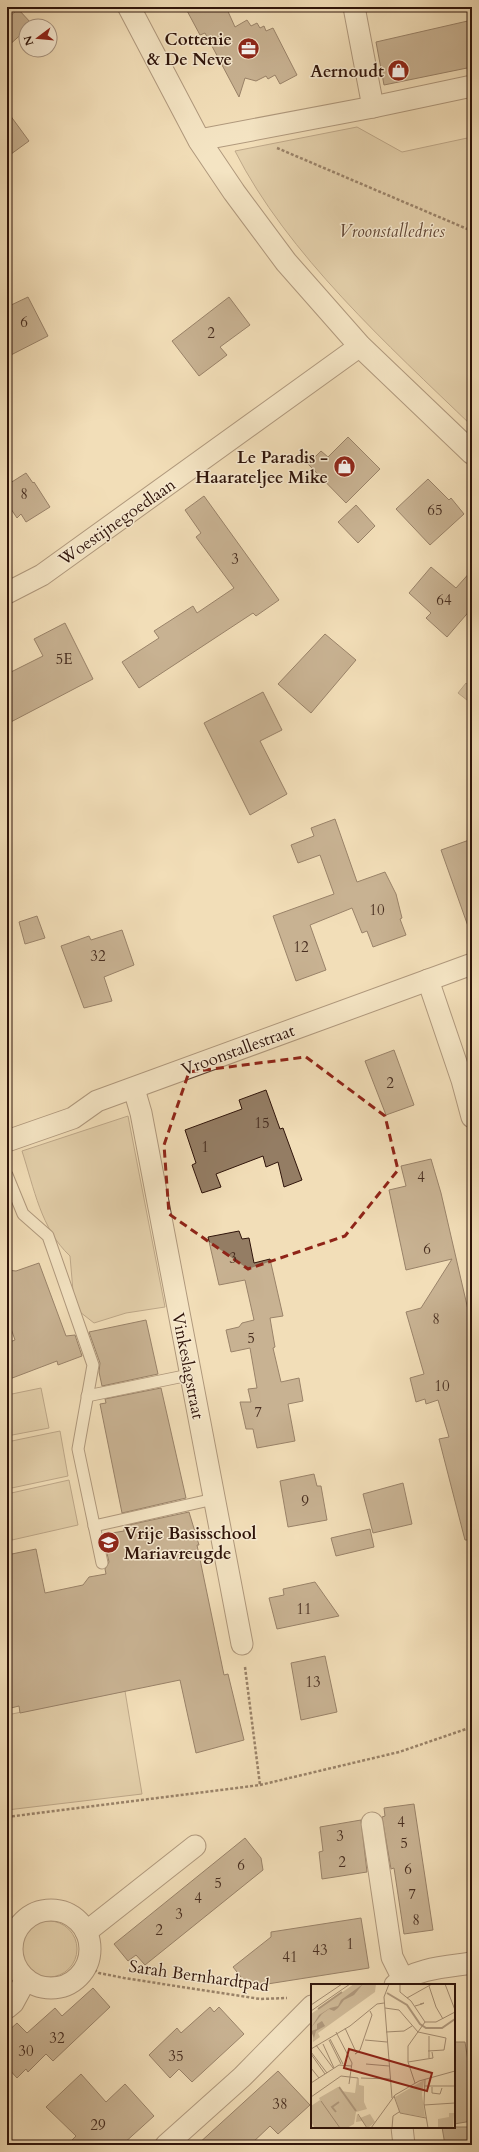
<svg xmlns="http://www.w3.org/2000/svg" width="479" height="2152" viewBox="0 0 479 2152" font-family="Cardo,serif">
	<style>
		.green { fill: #d1bc9a; stroke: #806852 }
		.water { fill: #b0997d; stroke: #7c644f }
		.building { fill: #947d64; stroke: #2f140a }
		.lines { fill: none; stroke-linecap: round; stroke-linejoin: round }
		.service-casing { stroke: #604636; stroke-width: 13 }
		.minor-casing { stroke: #604636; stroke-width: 23 }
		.tertiary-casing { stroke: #604636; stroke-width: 24 }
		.path { stroke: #2f140a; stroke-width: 2.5; stroke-dasharray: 3 2; stroke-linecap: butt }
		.service { stroke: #f7ead1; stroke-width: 11 }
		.minor { stroke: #f7ead1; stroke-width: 21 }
		.tertiary { stroke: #f7ead1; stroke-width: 22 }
		.marked { fill: none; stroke: #8f2418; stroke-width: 3; stroke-dasharray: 8 5; stroke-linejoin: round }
		.labels { text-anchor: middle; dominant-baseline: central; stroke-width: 3; stroke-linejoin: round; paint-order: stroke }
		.number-label { font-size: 15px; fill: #482e20 }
		.poi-label { font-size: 17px; font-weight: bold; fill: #2f140a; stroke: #f7ead1; text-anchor: end }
		.park-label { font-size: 17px; font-style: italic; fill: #604635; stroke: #f7ead1 }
		.street-label { font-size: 17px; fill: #2f140a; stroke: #f7ead1 }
		.inset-river { fill: none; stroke: #b0997d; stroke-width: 2 }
		.inset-road { fill: none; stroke: #a48d72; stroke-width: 1 }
		.view { fill: #8f2418; fill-opacity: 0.15; stroke: #8f2418; stroke-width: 2 }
		.inset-edge { fill: none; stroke: #2f140a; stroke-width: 2 }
	</style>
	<rect width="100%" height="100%" fill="#f2deb8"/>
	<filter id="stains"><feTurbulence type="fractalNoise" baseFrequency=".005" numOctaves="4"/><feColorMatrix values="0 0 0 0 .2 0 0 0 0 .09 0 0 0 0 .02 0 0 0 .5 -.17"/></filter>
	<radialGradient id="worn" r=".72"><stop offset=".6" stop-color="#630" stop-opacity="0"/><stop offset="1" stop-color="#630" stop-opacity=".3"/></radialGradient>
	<g class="green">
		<path d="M357,127L402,152L472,137V426C389,346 287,254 235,151Z"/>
		<path d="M128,1116L165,1307L126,1313L94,1323L80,1312L73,1291L70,1256C41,1229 34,1188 22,1151Z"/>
		<path d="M41,1388L49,1428L7,1436V1395Z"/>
		<path d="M60,1431L68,1476L7,1489V1442Z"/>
		<path d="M69,1480L78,1525L12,1540L7,1513V1494Z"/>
		<path d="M125,1691L142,1794L7,1810V1715Z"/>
		<circle cx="49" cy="1949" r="28"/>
	</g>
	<path class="water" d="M466,683L472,688V704L458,693Z"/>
	<g class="building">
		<path d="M185,7H226L235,27L247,20L251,26L257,23L260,28L264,26L266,31L273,28L297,75L280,84L275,75L268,79L266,76L256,81L245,78L239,97L205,33L200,35Z"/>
		<path d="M18,9L32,24L26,26V30L7,47V19Z"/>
		<path d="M472,20V67L384,85L376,42Z"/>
		<path d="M7,111L29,141L7,157Z"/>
		<path d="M28,297L48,336L7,357V307Z"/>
		<path d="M229,297L250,325L220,347L227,355L199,376L172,341Z"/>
		<path d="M348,437L380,469L346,503L308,464L321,451L328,457Z"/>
		<path d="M26,473L33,483L34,482L50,507L26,522L21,514L17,518L7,503V485Z"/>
		<path d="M428,479L449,500L451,498L464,514L430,545L396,509Z"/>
		<path d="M204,496L279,600L256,616L253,613L139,688L122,662L159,638L154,631L193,606L197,613L234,588L196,537L201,533L185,510Z"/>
		<path d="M356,505L375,526L358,543L338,522Z"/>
		<path d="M431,567L456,588L472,570V608L447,637L426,618L431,613L409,593Z"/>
		<path d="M65,623L93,679L7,724V674L43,656L34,639Z"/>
		<path d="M325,634L356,660L311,713L278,684Z"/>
		<path d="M263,692L282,730L260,741L287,794L250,815L204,723Z"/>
		<path d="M335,819L357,882L385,872L396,894L402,918L400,919L406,935L373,947L367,931L362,933L352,908L310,925L326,970L296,981L273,916L334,894L320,855L298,863L291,845L314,836L311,828Z"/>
		<path d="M472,839V929H469L441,850Z"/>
		<path d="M37,916L45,938L25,944L19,922Z"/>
		<path d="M122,930L134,965L104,977L112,1001L84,1008L61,946L89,936L91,940Z"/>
		<path d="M394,1050L414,1105L386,1115L365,1061Z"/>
		<path d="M266,1090L280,1129L283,1128L302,1180L284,1187L278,1162L266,1167L263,1156L216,1174L221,1187L202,1193L192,1165L196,1163L185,1130L242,1109L239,1100Z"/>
		<path d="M431,1159L441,1193L472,1327V1540H465L439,1439L449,1437L438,1400L426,1404L425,1399L416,1402L410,1378L424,1374L406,1312L421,1308L452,1259L406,1270L389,1190L406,1186L401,1166Z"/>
		<path d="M239,1231L242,1239L249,1238L254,1263L270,1259L283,1316L270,1318L275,1347L273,1348L281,1382L299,1378L303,1401L288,1404L295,1441L257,1448L253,1429H246L240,1402H251L248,1389L257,1388L250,1348L231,1352L226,1330L239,1327L242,1323L254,1320L245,1280L219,1285L208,1237Z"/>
		<path d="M39,1263L66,1336L75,1335L82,1356L58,1365L57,1361L7,1380V1343L15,1340L7,1317V1270L16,1271Z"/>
		<path d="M146,1320L158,1374L102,1386L99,1372L100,1363L89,1332Z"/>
		<path d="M161,1388L186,1498L122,1513L100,1404L106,1403L105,1399Z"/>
		<path d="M314,1474L317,1486H321L327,1520L288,1527L280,1481Z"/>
		<path d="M403,1483L412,1524L373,1533L363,1494Z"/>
		<path d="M189,1512L199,1545H197L224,1675L228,1674L244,1740L196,1753L180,1680L20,1713L19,1706L7,1709V1555L36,1549L45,1593L83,1585L89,1577L106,1574L105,1569L109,1562L106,1549L109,1545L106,1534L124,1531V1526Z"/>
		<path d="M370,1529L374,1547L336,1556L331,1538Z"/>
		<path d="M315,1582L339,1616L277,1629L269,1598L284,1595L283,1589Z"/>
		<path d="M325,1656L337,1712L301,1720L291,1663Z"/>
		<path d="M414,1804L433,1930L404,1934L394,1868L391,1869L382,1817L385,1816L384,1808Z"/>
		<path d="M361,1820L367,1872L322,1879L319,1852L323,1851L320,1827Z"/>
		<path d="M245,1838L261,1858L263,1870L145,1965L136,1955L128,1961L114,1944Z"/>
		<path d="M361,1918L369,1968L261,1985L245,1982L233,1967L271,1937V1932Z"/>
		<path d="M93,1988L110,2007L53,2061L46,2054L28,2072L26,2069L17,2078L7,2067V2032L17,2023L27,2033L55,2008L62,2016Z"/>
		<path d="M210,2007L214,2012L219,2007L244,2034L192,2082L179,2069L170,2078L149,2055L177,2028L181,2033Z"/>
		<path d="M454,2042H465L472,2087V2121L454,2124Z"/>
		<path d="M278,2071L310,2105L278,2134L270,2126L250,2145H197Z"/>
		<path d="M81,2074L106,2102L125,2084L154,2116L122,2145H67L76,2136L46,2107Z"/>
		<path d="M442,2127H470L472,2145H445Z"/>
	</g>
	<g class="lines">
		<defs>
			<g id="service">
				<path d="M7,1175L23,1214L48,1236L93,1365L78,1449L102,1563"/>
				<path d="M87,1396L189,1375"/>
				<path d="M94,1526L214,1499"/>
			</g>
			<g id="minor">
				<path d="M354,7L373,107"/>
				<path d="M199,140L373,107L472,86"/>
				<path d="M7,593L42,575L360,346"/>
				<path d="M428,980L462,1080L472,1117"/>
				<path d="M134,1089L141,1113L242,1644"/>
				<path d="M7,1141L73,1118L97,1101L472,964"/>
				<path d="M372,1823L392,1957L403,1979"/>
				<circle cx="51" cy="1949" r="39"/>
				<path d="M86,1932L195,1846"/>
				<path d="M395,1985C417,1968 445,1967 472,1963"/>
				<path d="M7,2008L13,2003L26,1979"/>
				<path d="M402,2127L404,2145"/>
				<path d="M166,2145L242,2077L312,2006"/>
			</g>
			<path id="tertiary" d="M129,7L199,140L234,192L286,262L360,346L472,453"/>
		</defs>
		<use href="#service" class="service-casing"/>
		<use href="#minor" class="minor-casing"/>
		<use href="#tertiary" class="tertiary-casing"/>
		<g class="path">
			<path d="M277,148L472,231"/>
			<path d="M245,1667L260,1785"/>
			<path d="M7,1817L260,1785L399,1752L472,1727"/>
			<path d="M7,1944L13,1942"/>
			<path d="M86,1964L99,1973L124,1978L260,1999L287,1998"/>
		</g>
		<use href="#service" class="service"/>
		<use href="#minor" class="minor"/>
		<use href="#tertiary" class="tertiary"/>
	</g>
	<path d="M0 0H479V2152H0ZM306,1057L385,1116L398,1170L345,1236L248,1269L169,1214L164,1145L189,1072Z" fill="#f2deb8" fill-opacity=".55" fill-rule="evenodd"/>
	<path class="marked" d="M306,1057L385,1116L398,1170L345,1236L248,1269L169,1214L164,1145L189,1072Z"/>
	<defs>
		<symbol id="office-disc" viewBox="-11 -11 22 22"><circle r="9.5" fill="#8f2418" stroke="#f7ead1"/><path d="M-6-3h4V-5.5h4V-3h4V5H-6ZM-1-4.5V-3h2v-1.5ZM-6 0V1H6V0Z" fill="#fff"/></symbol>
		<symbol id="shop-disc" viewBox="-11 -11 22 22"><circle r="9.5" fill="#8f2418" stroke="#f7ead1"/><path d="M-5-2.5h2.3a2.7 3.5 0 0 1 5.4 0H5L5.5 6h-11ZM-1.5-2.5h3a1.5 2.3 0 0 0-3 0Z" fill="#fff"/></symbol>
		<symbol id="school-disc" viewBox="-11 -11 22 22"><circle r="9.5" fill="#8f2418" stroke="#f7ead1"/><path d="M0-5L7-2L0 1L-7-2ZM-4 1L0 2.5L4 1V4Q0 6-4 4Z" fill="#fff"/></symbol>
	</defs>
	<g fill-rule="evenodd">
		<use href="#office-disc" x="236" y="36" width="25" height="25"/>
		<use href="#shop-disc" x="386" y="58" width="25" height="25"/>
		<use href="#shop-disc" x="332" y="454" width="25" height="25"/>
		<use href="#school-disc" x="96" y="1530" width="25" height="25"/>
	</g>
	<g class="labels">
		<g class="number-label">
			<text x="24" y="322">6</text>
			<text x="211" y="333">2</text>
			<text x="24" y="494">8</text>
			<text x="435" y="510">65</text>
			<text x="235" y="559">3</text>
			<text x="444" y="600">64</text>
			<text x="64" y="659">5E</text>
			<text x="377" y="910">10</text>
			<text x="301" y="947">12</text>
			<text x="98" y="956">32</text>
			<text x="390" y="1083">2</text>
			<text x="262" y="1123">15</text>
			<text x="205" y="1147">1</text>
			<text x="421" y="1177">4</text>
			<text x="427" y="1249">6</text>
			<text x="233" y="1258">3</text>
			<text x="436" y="1319">8</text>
			<text x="251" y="1338">5</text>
			<text x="442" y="1386">10</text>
			<text x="258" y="1412">7</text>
			<text x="305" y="1501">9</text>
			<text x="304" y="1609">11</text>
			<text x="313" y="1682">13</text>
			<text x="401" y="1822">4</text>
			<text x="340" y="1836">3</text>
			<text x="404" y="1843">5</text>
			<text x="342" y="1862">2</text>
			<text x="241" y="1865">6</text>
			<text x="408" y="1869">6</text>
			<text x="218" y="1883">5</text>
			<text x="412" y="1894">7</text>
			<text x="198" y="1898">4</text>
			<text x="179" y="1914">3</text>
			<text x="416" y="1920">8</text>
			<text x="159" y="1930">2</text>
			<text x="350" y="1944">1</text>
			<text x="320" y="1950">43</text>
			<text x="290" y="1957">41</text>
			<text x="57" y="2038">32</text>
			<text x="26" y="2051">30</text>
			<text x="176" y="2056">35</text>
			<text x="280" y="2104">38</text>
			<text x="98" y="2125">29</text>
		</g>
		<g class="poi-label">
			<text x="232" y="39">Cottenie<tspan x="232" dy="20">&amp; De Neve</tspan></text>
			<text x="384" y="71">Aernoudt</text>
			<text x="328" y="457">Le Paradis -<tspan x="328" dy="20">Haarateljee Mike</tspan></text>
			<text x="124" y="1533" text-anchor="start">Vrije Basisschool<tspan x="124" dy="20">Mariavreugde</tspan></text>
		</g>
		<g class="park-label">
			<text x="392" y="231">Vroonstalledries</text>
		</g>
		<g class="street-label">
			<text transform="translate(117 522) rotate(-35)">Woestijnegoedlaan</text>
			<text transform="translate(238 1050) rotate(-20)">Vroonstallestraat</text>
			<text transform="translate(188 1366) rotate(79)">Vinkeslagstraat</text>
			<text transform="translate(199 1976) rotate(8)">Sarah Bernhardtpad</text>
		</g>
	</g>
	<g transform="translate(311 1984)">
		<rect width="144" height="144" fill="#f2deb8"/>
		<path d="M43,0H65L64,8L7,49L9,53L2,58L0,30ZM46,94H48V101L53,102V118L56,125L45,128L43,140L36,144H4L0,138V122L9,116L10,118L8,114L27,103L30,107L44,109ZM113,96L111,110L114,133L89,129L84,113ZM138,129H143L142,144H125L127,143V135L138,133ZM46,130L49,134L59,130L64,138L57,144L51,137L45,138Z" fill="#d1bc9a"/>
		<path d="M52,0L43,11L33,16L27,24L23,27L18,25L11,30L0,44L8,31L19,24L27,22L30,16ZM11,37L14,42L5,47L3,54L0,47L6,45V40Z" fill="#b0997d"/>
		<path class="inset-river" d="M76,9L96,21L109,40L115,44H131L144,35M7,25L31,8M28,103L45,127M25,128L21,123L28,118"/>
		<path class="inset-road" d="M78,0L73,13L81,114M89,0V8L100,17L114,38H125L144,28M134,0L144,26M118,2L125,23L132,35M96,14L121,0M0,21L31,0M104,22L111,20L113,19L109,20M74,24L88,26L107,48L135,54L133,66L117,67M0,27L39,0M34,44L45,68M25,48L41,79L38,100M75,48L93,47L101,42M118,52V74M19,55L32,80M18,56L30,80M54,56L76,58M12,60L23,84M5,61L22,84M0,65L39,42L66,20L73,19M144,66V86M0,68L16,89M47,68L44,70L49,66L61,31L59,27M0,70L14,90M97,78L122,74L121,68M55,80L78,82M0,84L8,94M50,94L79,95M114,95L113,120L117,144M0,99L28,81L40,82M104,99L97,78V62L114,38M113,102H144M121,103V109L129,110L131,104M83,112L89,129L115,134M0,113L30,92L47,94M10,117L29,144M113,121L144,119M47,130L56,144M60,144L84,111L108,97L144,87M81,144L82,132L88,128"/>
		<path class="view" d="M38,65L121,89L116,107L33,84Z"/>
		<rect width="144" height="144" class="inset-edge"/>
	</g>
	<rect width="479" height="2152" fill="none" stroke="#f2deb8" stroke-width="24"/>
	<rect x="8" y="8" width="463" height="2136" fill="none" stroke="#2f140a" stroke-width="2"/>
	<rect x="12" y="12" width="455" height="2128" fill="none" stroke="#2f140a"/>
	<g transform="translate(38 38) rotate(254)"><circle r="19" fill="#f7ead1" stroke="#a79481"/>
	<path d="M0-3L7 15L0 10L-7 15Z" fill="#8f2418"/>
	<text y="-6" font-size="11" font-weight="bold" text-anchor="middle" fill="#2f140a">N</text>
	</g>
	<rect width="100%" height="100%" filter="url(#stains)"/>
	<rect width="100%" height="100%" fill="url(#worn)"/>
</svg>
